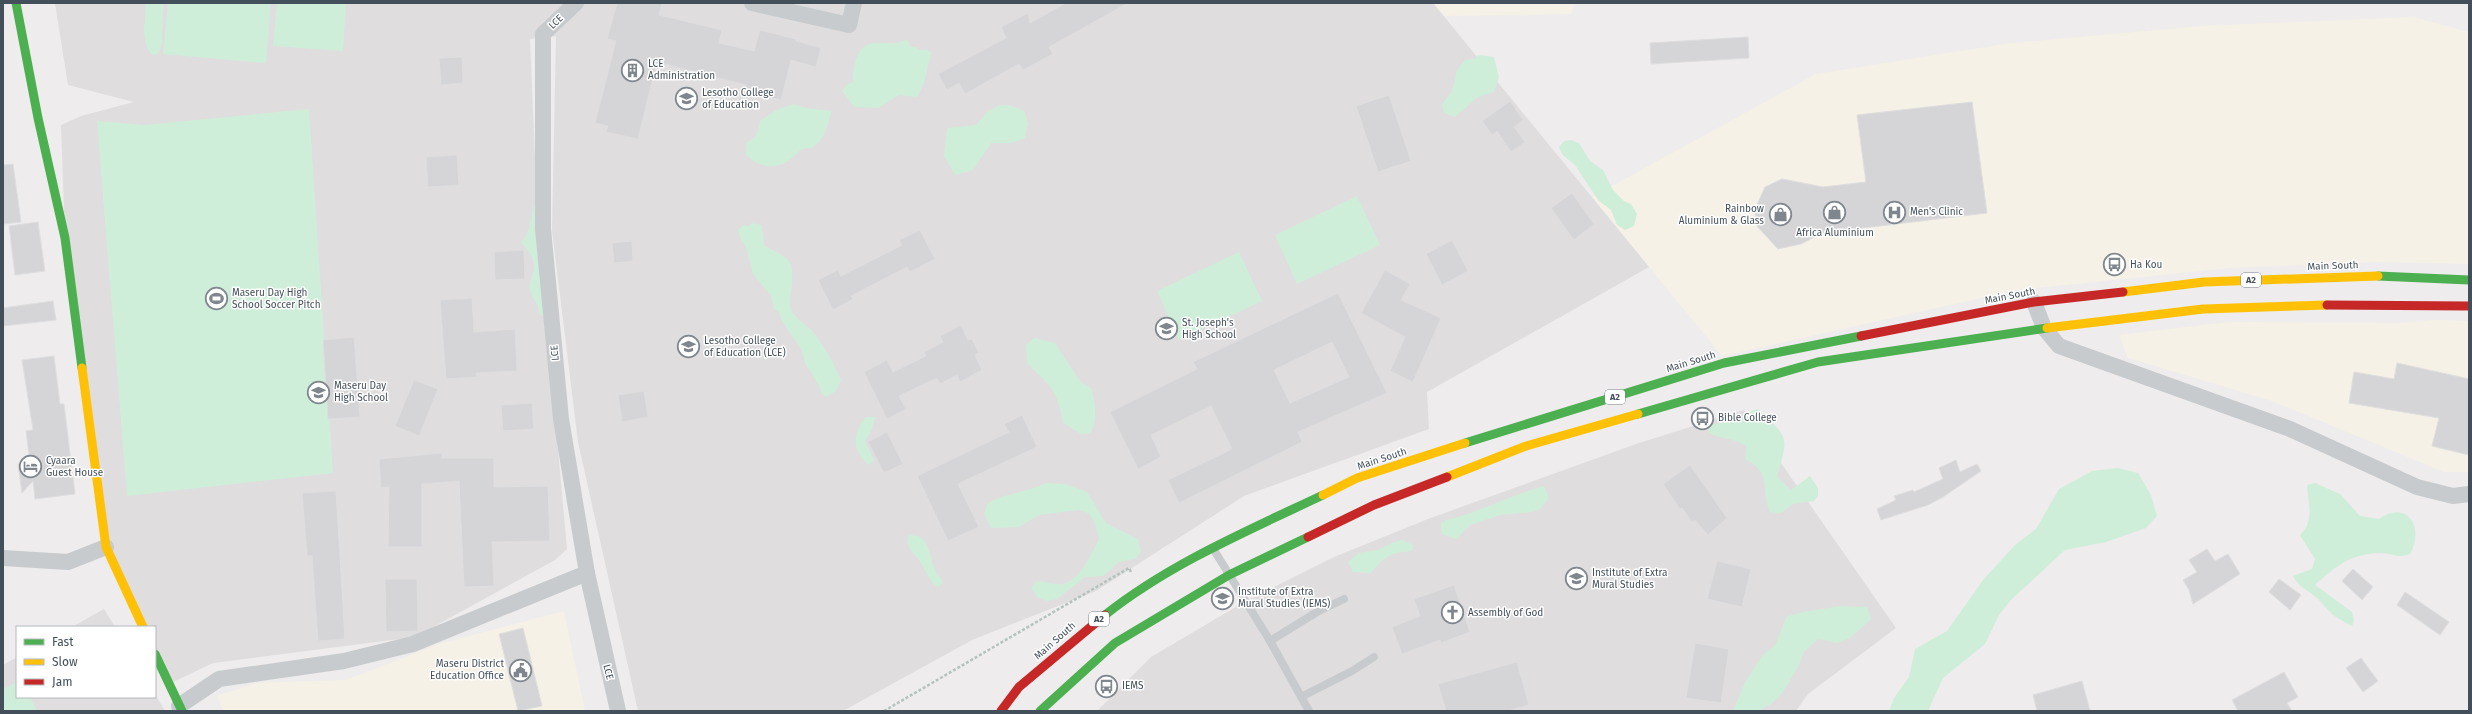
<svg xmlns="http://www.w3.org/2000/svg" width="2472" height="714" viewBox="0 0 2472 714" font-family="'Fira Sans',sans-serif">
	<style>
		.commercial { fill: #f6f1e6 }
		.education { fill: #dfddde }
		.green { fill: #cfeeda }
		.building { fill: #d5d4d7; stroke: #dfdedf; fill-rule: evenodd }
		.lines { fill: none; stroke-linecap: round; stroke-linejoin: round }
		.path { stroke: #b4c2be; stroke-width: 2.5; stroke-dasharray: 3 2; stroke-linecap: butt }
		.lane { stroke: #c8cbcd; stroke-width: 8 }
		.street { stroke: #c8cbcd; stroke-width: 16 }
		.fast { stroke: #4caf50; stroke-width: 9 }
		.slow { stroke: #ffc107; stroke-width: 9 }
		.jam { stroke: #c62828; stroke-width: 9 }
		.labels { text-anchor: middle; dominant-baseline: central; stroke-width: 3; stroke-linejoin: round; paint-order: stroke }
		.shield { fill: #fff; stroke: #7b848c; stroke-width: 1 }
		.shield-label { font-size: 9px; font-weight: bold; fill: #434f5a }
		.street-label { font-size: 10px; fill: #434f5a; stroke: #fff }
		.poi-label { font-size: 10px; fill: #434f5a; stroke: #fff; text-anchor: start }
	</style>
	<rect width="100%" height="100%" fill="#eeecec"/>
	<g class="commercial">
		<path d="M1433,3H1575L1571,14L1444,16Z"/>
		<path d="M2413,17L2469,32V264L2381,262L2229,268L2017,290L1722,356L1592,197L1816,74L2011,43L2202,26Z"/>
		<path d="M2435,320L2469,321V472H2444L2272,401L2128,358L2119,335L2229,322L2398,323Z"/>
		<path d="M564,611L585,711H223L217,696L256,683L346,680L439,644Z"/>
	</g>
	<g class="education">
		<path d="M55,3H1433L1649,267L1427,392L1429,429L1244,496L1096,591L972,640L843,711H638L578,442L552,230L556,36L530,39L538,230L567,549L555,560L415,637L213,663L169,684L155,654V627H143L106,547L65,238L61,125L81,116L134,102L68,85Z"/>
		<path d="M1744,410L1896,628L1808,694L1796,711H1097L1151,657L1246,601L1334,557L1428,519L1636,444Z"/>
		<path d="M104,609L115,627H72Z"/>
		<path d="M17,657V697H155V694L165,711H3V665Z"/>
	</g>
	<g class="green">
		<path d="M145,3H163L162,43L159,53L152,55C139,38 147,22 145,3Z"/>
		<path d="M168,3H271L266,63L163,54Z"/>
		<path d="M277,3H346L343,51L273,46Z"/>
		<path d="M907,39L911,47H916L919,50H927L932,53C925,70 928,80 917,97L899,95L878,108L854,107L842,91L846,85L853,82C853,68 855,44 875,43C888,42 895,46 907,39Z"/>
		<path d="M1479,55L1494,57L1499,77L1495,89L1493,92L1478,97L1455,117L1444,113L1442,104L1452,91L1457,70L1465,60L1474,59Z"/>
		<path d="M794,104L805,108L832,111C827,122 827,135 817,144C813,149 808,148 803,149C798,151 793,158 788,161C773,171 758,166 746,155V143L756,136L760,121L776,110Z"/>
		<path d="M1000,105H1010L1024,111L1028,123L1025,138L1011,143H991L973,170L955,175L944,156L947,128L976,125L988,111Z"/>
		<path d="M309,109L333,473L127,496L97,121L144,125Z"/>
		<path d="M1571,140L1579,143L1590,161L1603,170L1613,190L1624,201L1631,204L1637,214L1634,226L1625,230L1617,225L1611,210L1598,200L1575,165L1562,154L1559,147L1564,141Z"/>
		<path d="M1357,196L1380,245L1297,284L1275,235Z"/>
		<path d="M537,200L545,317L539,314C539,304 531,298 530,288C529,283 532,278 533,273C536,260 530,251 521,243C533,229 529,214 537,200Z"/>
		<path d="M751,223L762,225L764,245C771,250 778,252 785,257C801,271 786,294 791,310C793,316 809,327 814,333C824,346 835,365 841,380L836,391L826,397L821,394L820,387L806,365L801,349L782,321L779,312L774,309L771,296L753,274L746,247L741,240L738,230L743,225L750,226Z"/>
		<path d="M1239,252L1262,301L1179,340L1157,291Z"/>
		<path d="M1034,338L1055,343L1080,381L1092,389C1095,405 1098,418 1091,433L1081,434L1063,423C1057,389 1051,387 1027,363L1026,345Z"/>
		<path d="M1758,409C1789,439 1789,435 1777,477L1791,490L1810,476L1818,488V496L1814,501L1793,504L1781,513L1770,512C1760,489 1773,473 1745,459L1746,446C1735,438 1722,439 1709,433L1707,425C1718,424 1730,421 1741,417C1748,415 1750,410 1758,409Z"/>
		<path d="M866,417H875L872,429L865,441L874,460L869,465C852,452 852,433 866,417Z"/>
		<path d="M2118,468L2138,473L2151,495L2157,516L2146,528L2106,542L2065,550L2011,600L1999,615L1985,644L1943,678L1928,711H1889L1894,698L1909,677L1915,649L1947,631L1983,580L2015,545L2036,529L2059,489L2092,471Z"/>
		<path d="M1046,483L1066,484L1087,492L1106,523L1138,539L1141,552L1135,559L1119,562L1103,576L1085,577L1057,599L1047,601L1037,597L1031,588L1037,581C1046,581 1054,585 1062,584C1081,580 1091,554 1099,539L1094,521L1088,513L1079,510L1039,515L1019,527L991,528L984,514L987,504C1004,493 1026,493 1046,483Z"/>
		<path d="M2315,483L2340,494L2360,516L2379,519C2407,499 2425,527 2410,554C2393,559 2395,553 2380,553C2350,554 2336,566 2315,585L2352,612L2354,621L2352,626C2332,616 2332,614 2318,599C2309,590 2299,588 2293,576L2312,569L2315,559L2300,535C2315,521 2308,503 2307,485Z"/>
		<path d="M1544,486L1549,498L1540,509L1532,512L1500,515L1470,525L1456,539L1442,534L1441,523C1449,518 1453,519 1461,516C1489,507 1515,494 1544,486Z"/>
		<path d="M909,535L918,536C930,542 930,558 935,570C937,575 941,577 943,583L938,587C928,580 928,574 922,565C917,555 903,547 909,535Z"/>
		<path d="M1403,540L1413,545L1412,551C1390,553 1386,555 1371,573L1353,572L1348,562L1359,553L1378,550L1394,542Z"/>
		<path d="M1839,606L1867,607L1871,619L1850,638L1837,643L1818,639L1804,652L1798,667L1783,692L1771,704L1758,711H1733L1745,682L1762,656L1776,644L1786,617C1803,610 1821,610 1839,606Z"/>
		<path d="M17,682V697H30L37,711H3V689Z"/>
	</g>
	<g class="building">
		<path d="M617,3H662L659,15L722,30L719,43L754,51L760,30L796,39V41L821,48L816,67L791,60L781,100L745,91L746,85L657,62L638,139L606,132L608,126L595,123L616,41L607,39Z"/>
		<path d="M1066,3H1128L1049,47L1053,54L1023,70L1019,64L965,94L959,83L947,90L938,74L1006,38L1001,27L1028,13L1030,23Z"/>
		<path d="M1748,37L1749,58L1651,64L1650,43Z"/>
		<path d="M462,57L463,83L441,85L439,58Z"/>
		<path d="M1389,95L1411,161L1378,172L1356,106Z"/>
		<path d="M1510,101L1523,120L1514,127L1525,142L1511,152L1497,131L1492,135L1482,121Z"/>
		<path d="M1972,102L1987,213L1822,233L1801,244L1778,249L1755,224L1756,207L1765,187L1782,179L1823,187L1866,182L1857,115Z"/>
		<path d="M457,155L459,185L428,187L426,157Z"/>
		<path d="M13,164L21,222L3,224V165Z"/>
		<path d="M1572,193L1594,224L1574,240L1551,208Z"/>
		<path d="M38,222L45,271L15,275L9,226Z"/>
		<path d="M920,230L935,259L910,272L907,267L851,296L853,299L833,310L818,280L838,270L841,276L902,245L899,240Z"/>
		<path d="M1452,240L1468,271L1442,285L1426,254Z"/>
		<path d="M632,241L633,261L614,263L612,243Z"/>
		<path d="M524,250L525,279L495,280L494,252Z"/>
		<path d="M1385,270L1410,284L1401,300L1441,318L1413,382L1390,371L1405,337L1361,313Z"/>
		<path d="M1338,293L1387,393L1298,432L1302,442L1179,503L1168,480L1232,449L1211,406L1151,435L1161,457L1138,469L1110,412L1197,369L1193,362ZM1332,342L1349,377L1290,403L1274,370Z"/>
		<path d="M472,298L474,332L515,329L517,371L476,373L477,377L446,379L440,300Z"/>
		<path d="M53,301L56,320L3,326V308Z"/>
		<path d="M961,325L968,340L972,339L979,353L975,355L982,370L960,382L957,375L940,384L937,378L899,396L906,409L887,419L864,372L887,360L893,372L926,356L924,352L943,342L940,336Z"/>
		<path d="M354,337L360,417L328,419L323,340Z"/>
		<path d="M54,356L60,404H64L75,494L35,499L33,481L22,493L18,464L30,463L26,431L33,430L22,360Z"/>
		<path d="M2397,363L2469,379V455L2432,446L2439,418L2349,403L2354,372L2394,379Z"/>
		<path d="M414,380L438,389L419,436L395,426Z"/>
		<path d="M644,391L648,417L622,422L618,395Z"/>
		<path d="M532,403L534,429L503,431L501,405Z"/>
		<path d="M1022,415L1037,447L958,484L979,527L948,541L917,476L1009,432L1004,424Z"/>
		<path d="M887,432L903,464L884,473L868,442Z"/>
		<path d="M442,453V458H494V487L548,486L550,541L492,542L494,586L464,587L459,481L422,484V547H388L389,487L381,488L379,459Z"/>
		<path d="M1956,460L1960,472L1977,464L1981,471L1943,497L1928,505L1881,520L1877,509L1896,500L1894,496L1913,490L1914,492L1943,479L1939,468Z"/>
		<path d="M1690,465L1727,518L1708,535L1695,520L1692,522L1682,508L1680,509L1663,484Z"/>
		<path d="M336,491L345,639L318,641L312,556H307L302,493Z"/>
		<path d="M2207,549L2215,561L2228,554L2240,574L2193,604L2189,590L2183,580L2197,572L2189,560Z"/>
		<path d="M1717,561L1751,569L1742,607L1707,599Z"/>
		<path d="M2353,569L2373,587L2362,600L2342,581Z"/>
		<path d="M385,579H417L418,631L386,632Z"/>
		<path d="M2279,579L2301,595L2290,610L2269,592Z"/>
		<path d="M1454,585L1470,632L1441,643L1440,640L1402,654L1392,627L1420,616L1414,599Z"/>
		<path d="M2405,592L2449,622L2440,635L2397,605Z"/>
		<path d="M523,628L542,706L518,711L499,634Z"/>
		<path d="M1695,643L1729,649L1721,703L1686,698Z"/>
		<path d="M2361,658L2378,681L2363,692L2346,668Z"/>
		<path d="M1517,662L1529,705L1508,711H1446L1438,684Z"/>
		<path d="M2284,672L2298,697L2287,703L2292,711H2238L2232,700Z"/>
		<path d="M2082,681L2090,711H2037L2033,695Z"/>
	</g>
	<g class="lines">
		<path class="path" d="M884,711L1129,568L1131,572"/>
		<g class="lane">
			<path d="M1214,550L1270,641L1309,711"/>
			<path d="M1270,641L1317,612L1344,599"/>
			<path d="M1301,697L1352,671L1374,657"/>
		</g>
		<g class="street">
			<path d="M576,3L543,34V229L561,419L587,573L618,711"/>
			<path d="M752,3L849,25L854,3"/>
			<path d="M2034,302L2044,328L2059,346L2290,429L2417,487L2453,496L2469,494"/>
			<path d="M3,558L68,562L106,547"/>
			<path d="M179,706L219,679L344,661L413,644L587,573"/>
		</g>
		<g class="fast">
			<path d="M16,3L38,118L65,238L82,368"/>
			<path d="M2378,276L2469,280"/>
			<path d="M1638,414L1818,362L2047,328"/>
			<path d="M1465,443L1724,363L1861,336"/>
			<path d="M1105,615C1169,564 1249,530 1323,495"/>
			<path d="M155,654L182,711"/>
			<path d="M1040,711L1115,643L1229,575L1308,537"/>
		</g>
		<g class="slow">
			<path d="M2123,292L2204,282L2378,276"/>
			<path d="M2047,328L2203,309L2327,305"/>
			<path d="M82,368L106,547L143,627"/>
			<path d="M1447,477L1526,446L1638,414"/>
			<path d="M1323,495L1357,478L1465,443"/>
		</g>
		<g class="jam">
			<path d="M2327,305L2469,306"/>
			<path d="M1861,336L2034,302L2123,292"/>
			<path d="M1308,537L1374,505L1447,477"/>
			<path d="M1001,711L1019,687L1105,615"/>
		</g>
	</g>
	<defs>
		<symbol id="building-ring" viewBox="-11 -11 22 22"><circle r="9.5" fill="#fff" stroke="#7f868d" stroke-width="1.5"/><path d="M-4-6H4V6H1V3H-1V6H-4ZM-2.5-4.3h1.7v1.8h-1.7ZM.8-4.3h1.7v1.8H.8ZM-2.5-1h1.7V.8h-1.7ZM.8-1h1.7V.8H.8Z" fill="#7f868d"/></symbol>
		<symbol id="university-ring" viewBox="-11 -11 22 22"><circle r="9.5" fill="#fff" stroke="#7f868d" stroke-width="1.5"/><path d="M0-5L7-2L0 1L-7-2ZM-4 1L0 2.5L4 1V4Q0 6-4 4Z" fill="#7f868d"/></symbol>
		<symbol id="hospital-ring" viewBox="-11 -11 22 22"><circle r="9.5" fill="#fff" stroke="#7f868d" stroke-width="1.5"/><path d="M-5-5h3v3.5h4V-5h3V5h-3V1.5h-4V5h-3Z" fill="#7f868d"/></symbol>
		<symbol id="shop-ring" viewBox="-11 -11 22 22"><circle r="9.5" fill="#fff" stroke="#7f868d" stroke-width="1.5"/><path d="M-5-2.5h2.3a2.7 3.5 0 0 1 5.4 0H5L5.5 6h-11ZM-1.5-2.5h3a1.5 2.3 0 0 0-3 0Z" fill="#7f868d"/></symbol>
		<symbol id="bus-ring" viewBox="-11 -11 22 22"><circle r="9.5" fill="#fff" stroke="#7f868d" stroke-width="1.5"/><path d="M-5-6H5V4H4V6H2V4H-2V6H-4V4H-5ZM-3.5-4V0h7V-4ZM-3.5 1.2v1.5H-2V1.2ZM2 1.2v1.5H3.5V1.2Z" fill="#7f868d"/></symbol>
		<symbol id="stadium-ring" viewBox="-11 -11 22 22"><circle r="9.5" fill="#fff" stroke="#7f868d" stroke-width="1.5"/><path d="M0-5a6.5 5 0 1 0 0 10a6.5 5 0 1 0 0-10ZM-3.5-1.8h7v3.6h-7Z" fill="#7f868d"/></symbol>
		<symbol id="school-ring" viewBox="-11 -11 22 22"><circle r="9.5" fill="#fff" stroke="#7f868d" stroke-width="1.5"/><path d="M0-5L7-2L0 1L-7-2ZM-4 1L0 2.5L4 1V4Q0 6-4 4Z" fill="#7f868d"/></symbol>
		<symbol id="hotel-ring" viewBox="-11 -11 22 22"><circle r="9.5" fill="#fff" stroke="#7f868d" stroke-width="1.5"/><path d="M-6-4.5h1.5V1H6V5H4.5V3h-9V5H-6ZM-4 0a1.8 1.8 0 1 1 3.6 0ZM.5 0V-2.5h3Q6-2.5 6 0Z" fill="#7f868d"/></symbol>
		<symbol id="church-ring" viewBox="-11 -11 22 22"><circle r="9.5" fill="#fff" stroke="#7f868d" stroke-width="1.5"/><path d="M-1.2-6h2.4v3.5h3.3v2.4h-3.3V6h-2.4V-.1h-3.3v-2.4h3.3Z" fill="#7f868d"/></symbol>
		<symbol id="civic-ring" viewBox="-11 -11 22 22"><circle r="9.5" fill="#fff" stroke="#7f868d" stroke-width="1.5"/><path d="M-.6-6.5H3V-4.5H.6V-3L4-1V1h2V6H-6V1h2V-1L-.6-3ZM-1.2 2.5V6h2.4V2.5Z" fill="#7f868d"/></symbol>
	</defs>
	<g fill-rule="evenodd">
		<use href="#building-ring" x="620" y="58" width="25" height="25"/>
		<use href="#university-ring" x="674" y="86" width="25" height="25"/>
		<use href="#hospital-ring" x="1882" y="200" width="25" height="25"/>
		<use href="#shop-ring" x="1822" y="200" width="25" height="25"/>
		<use href="#shop-ring" x="1768" y="202" width="25" height="25"/>
		<use href="#bus-ring" x="2102" y="252" width="25" height="25"/>
		<use href="#stadium-ring" x="204" y="286" width="25" height="25"/>
		<use href="#school-ring" x="1154" y="316" width="25" height="25"/>
		<use href="#university-ring" x="676" y="334" width="25" height="25"/>
		<use href="#school-ring" x="306" y="380" width="25" height="25"/>
		<use href="#bus-ring" x="1690" y="406" width="25" height="25"/>
		<use href="#hotel-ring" x="18" y="454" width="25" height="25"/>
		<use href="#university-ring" x="1564" y="566" width="25" height="25"/>
		<use href="#school-ring" x="1210" y="586" width="25" height="25"/>
		<use href="#church-ring" x="1440" y="600" width="25" height="25"/>
		<use href="#civic-ring" x="508" y="658" width="25" height="25"/>
		<use href="#bus-ring" x="1094" y="674" width="25" height="25"/>
	</g>
	<g class="labels">
		<g class="shield">
			<rect x="2241" y="273" width="20" height="14" rx="3"/>
			<rect x="1605" y="390" width="20" height="14" rx="3"/>
			<rect x="1089" y="612" width="20" height="14" rx="3"/>
		</g>
		<g class="shield-label">
			<text x="2251" y="280">A2</text>
			<text x="1615" y="397">A2</text>
			<text x="1099" y="619">A2</text>
		</g>
		<g class="street-label">
			<text transform="translate(556 22) rotate(-43)">LCE</text>
			<text transform="translate(2333 266) rotate(-2)">Main South</text>
			<text transform="translate(2010 296) rotate(-11)">Main South</text>
			<text transform="translate(555 353) rotate(-95)">LCE</text>
			<text transform="translate(1691 362) rotate(-17)">Main South</text>
			<text transform="translate(1382 459) rotate(-18)">Main South</text>
			<text transform="translate(1055 641) rotate(-41)">Main South</text>
			<text transform="translate(608 672) rotate(76)">LCE</text>
		</g>
		<g class="poi-label">
			<text x="648" y="64">LCE<tspan x="648" dy="12">Administration</tspan></text>
			<text x="702" y="93">Lesotho College<tspan x="702" dy="12">of Education</tspan></text>
			<text x="1764" y="209" text-anchor="end">Rainbow<tspan x="1764" dy="12">Aluminium &amp; Glass</tspan></text>
			<text x="1910" y="212">Men's Clinic</text>
			<text x="1835" y="233" text-anchor="middle">Africa Aluminium</text>
			<text x="2130" y="265">Ha Kou</text>
			<text x="232" y="293">Maseru Day High<tspan x="232" dy="12">School Soccer Pitch</tspan></text>
			<text x="1182" y="323">St. Joseph's<tspan x="1182" dy="12">High School</tspan></text>
			<text x="704" y="341">Lesotho College<tspan x="704" dy="12">of Education (LCE)</tspan></text>
			<text x="334" y="386">Maseru Day<tspan x="334" dy="12">High School</tspan></text>
			<text x="1718" y="418">Bible College</text>
			<text x="46" y="461">Cyaara<tspan x="46" dy="12">Guest House</tspan></text>
			<text x="1592" y="573">Institute of Extra<tspan x="1592" dy="12">Mural Studies</tspan></text>
			<text x="1238" y="592">Institute of Extra<tspan x="1238" dy="12">Mural Studies (IEMS)</tspan></text>
			<text x="1468" y="613">Assembly of God</text>
			<text x="504" y="664" text-anchor="end">Maseru District<tspan x="504" dy="12">Education Office</tspan></text>
			<text x="1122" y="686">IEMS</text>
		</g>
	</g>
	<rect width="2472" height="714" fill="none" stroke="#434f5a" stroke-width="8"/>
	<rect x="16" y="626" width="140" height="72" fill="#ffffff" stroke="#b4b9bd"/>
	<rect x="24" y="639" width="20" height="6" fill="#4caf50" stroke="#b4b9bd"/>
	<text x="52" y="646" font-size="12" fill="#434f5a">Fast</text>
	<rect x="24" y="659" width="20" height="6" fill="#ffc107" stroke="#b4b9bd"/>
	<text x="52" y="666" font-size="12" fill="#434f5a">Slow</text>
	<rect x="24" y="679" width="20" height="6" fill="#c62828" stroke="#b4b9bd"/>
	<text x="52" y="686" font-size="12" fill="#434f5a">Jam</text>
</svg>
